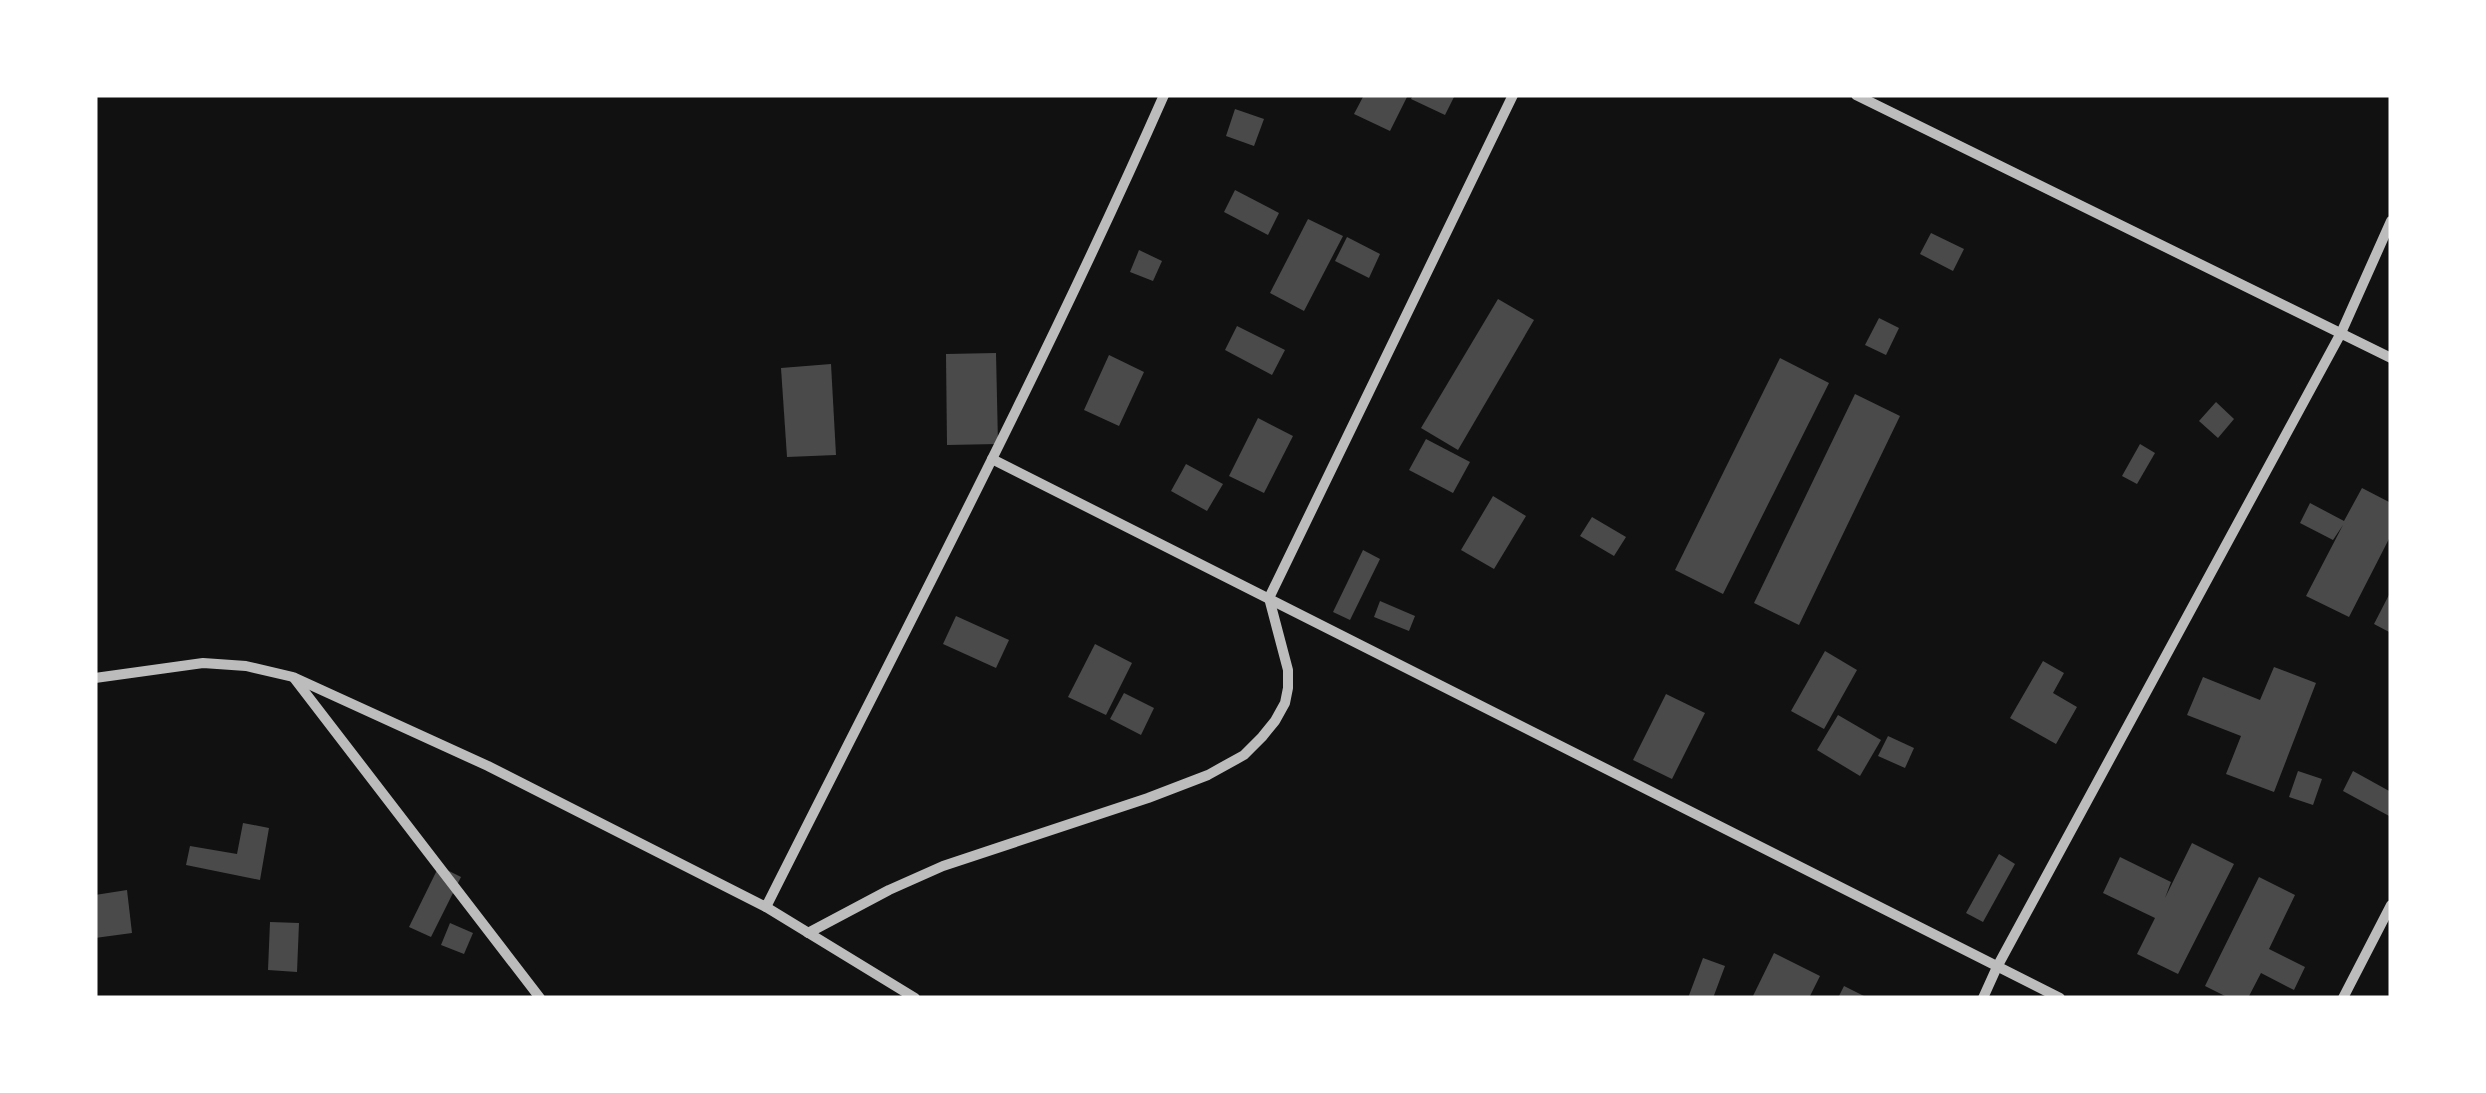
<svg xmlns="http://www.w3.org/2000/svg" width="2486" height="1093" viewBox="0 0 2486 1093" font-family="'Sofia Sans Condensed',sans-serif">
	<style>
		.building { fill: #4a4a4a }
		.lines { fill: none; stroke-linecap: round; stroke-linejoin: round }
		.minor { stroke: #bcbcbc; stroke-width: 10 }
	</style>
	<rect width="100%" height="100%" fill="#111"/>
	<g class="building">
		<path d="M1364,95H1408L1390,131L1354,114Z"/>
		<path d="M1413,95H1455L1445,115L1411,99Z"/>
		<path d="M1235,109L1264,119L1254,146L1226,136Z"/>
		<path d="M1235,190L1279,213L1268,235L1224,212Z"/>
		<path d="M1308,219L1343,236L1304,311L1270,293Z"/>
		<path d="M1931,233L1964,249L1953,271L1920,254Z"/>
		<path d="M1347,237L1380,254L1369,278L1335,261Z"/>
		<path d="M1139,250L1162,261L1153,281L1130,272Z"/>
		<path d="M1498,299L1534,320L1458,450L1421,428Z"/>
		<path d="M1879,318L1899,328L1886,355L1865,345Z"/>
		<path d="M1237,326L1285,350L1272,375L1225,350Z"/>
		<path d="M996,353L998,444L947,445L946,354Z"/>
		<path d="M1109,355L1144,372L1119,426L1084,410Z"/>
		<path d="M1780,358L1829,383L1723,594L1675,570Z"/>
		<path d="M831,364L836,455L787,457L781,368Z"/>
		<path d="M1855,394L1900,416L1799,625L1754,603Z"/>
		<path d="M2216,402L2234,419L2218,438L2199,421Z"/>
		<path d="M1258,418L1293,436L1264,493L1229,476Z"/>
		<path d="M1426,439L1470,462L1453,493L1409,470Z"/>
		<path d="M2140,444L2155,453L2137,484L2122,476Z"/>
		<path d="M1186,464L1223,484L1207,511L1171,491Z"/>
		<path d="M2362,488L2391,503V535L2349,617L2306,596L2343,525L2333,540L2300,523L2310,503L2344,521Z"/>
		<path d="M1493,496L1526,516L1494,569L1461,550Z"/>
		<path d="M1592,517L1626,537L1614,556L1580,536Z"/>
		<path d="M1363,550L1380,559L1350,620L1333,612Z"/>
		<path d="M2391,591V633L2374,624Z"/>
		<path d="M1380,601L1415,616L1409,631L1374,617Z"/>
		<path d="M956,616L1009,640L996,668L943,644Z"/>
		<path d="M1095,644L1132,663L1106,715L1068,697Z"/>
		<path d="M1825,651L1857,670L1824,729L1791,711Z"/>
		<path d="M2043,661L2064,673L2053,693L2077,707L2056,744L2010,718Z"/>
		<path d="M2274,667L2316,683L2274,792L2226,774L2241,736L2187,715L2203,677L2260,700Z"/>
		<path d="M1124,693L1154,708L1141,735L1110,719Z"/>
		<path d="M1666,694L1705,713L1672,779L1633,760Z"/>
		<path d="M1838,715L1881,740L1860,776L1817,750Z"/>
		<path d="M1888,736L1914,748L1905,768L1878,756Z"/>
		<path d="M2298,771L2322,779L2313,805L2289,797Z"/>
		<path d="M2353,771L2391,792V817L2343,791Z"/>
		<path d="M243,823L269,828L260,880L186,865L190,846L237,854Z"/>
		<path d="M2192,843L2234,864L2178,974L2137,954L2155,918L2103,893L2120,857L2171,882L2165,898Z"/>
		<path d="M1999,854L2015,864L1983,922L1966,913Z"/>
		<path d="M439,866L461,877L431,937L409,927Z"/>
		<path d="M2259,877L2295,895L2269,949L2305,967L2294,990L2261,973L2248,998H2229L2205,986Z"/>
		<path d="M127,890L132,933L95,938V895Z"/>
		<path d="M270,922L299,923L297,972L268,970Z"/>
		<path d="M450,923L473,933L464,954L441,945Z"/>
		<path d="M1774,953L1820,976L1809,998H1752Z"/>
		<path d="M1703,958L1725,966L1713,998H1688Z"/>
		<path d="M1844,986L1868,998H1838Z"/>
	</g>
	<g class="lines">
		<g class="minor">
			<path d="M1856,95L2391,358"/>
			<path d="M992,459L2060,998"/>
			<path d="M95,678L203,663L246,666L293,677L488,766L766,907L915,998"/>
			<path d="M294,678L540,998"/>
			<path d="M766,907C901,638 1042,371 1164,95"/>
			<path d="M808,933L889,890L943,866L1148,798L1208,775L1244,755L1262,737L1275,721L1285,703L1288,688V670L1269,598L1513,95"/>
			<path d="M1983,998L1997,967L2341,333L2391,221"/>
			<path d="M2343,998L2391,905"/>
		</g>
	</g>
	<rect width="2486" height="1093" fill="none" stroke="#ffffff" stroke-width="195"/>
</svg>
